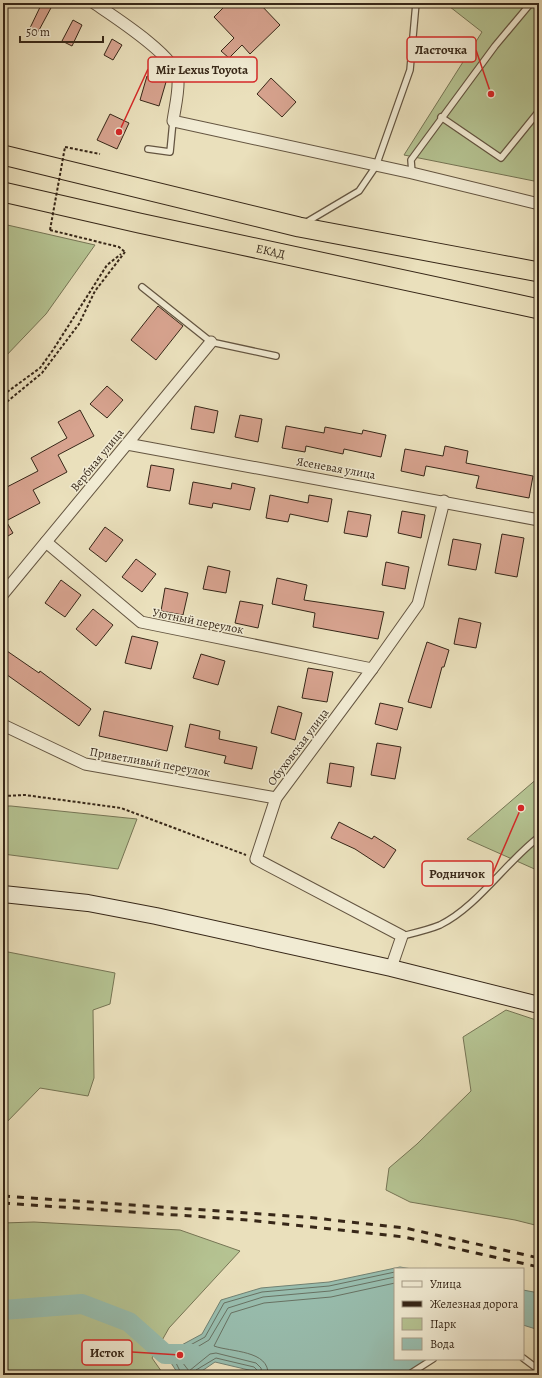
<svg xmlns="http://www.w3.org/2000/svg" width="542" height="1378" viewBox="0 0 542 1378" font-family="Alegreya,serif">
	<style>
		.green { fill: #b5c392; stroke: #767555 }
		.water { fill: #98bdae; stroke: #718172 }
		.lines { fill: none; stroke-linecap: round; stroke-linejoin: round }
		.shore { stroke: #687263; stroke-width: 1 }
		.river { stroke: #98bdae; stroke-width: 20 }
		.building { fill: #d7a38f; stroke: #372718 }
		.service-casing { stroke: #645541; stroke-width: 8 }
		.minor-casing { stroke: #645541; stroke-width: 13 }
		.secondary-casing { stroke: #372718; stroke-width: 18 }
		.trunk-casing { stroke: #372718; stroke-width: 21 }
		.path { stroke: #372718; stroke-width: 2; stroke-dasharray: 3 2; stroke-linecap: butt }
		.service { stroke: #f1ebd3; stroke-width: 5.5 }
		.minor { stroke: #f1ebd3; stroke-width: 11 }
		.secondary { stroke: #f1ebd3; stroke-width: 16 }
		.trunk { stroke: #eae0bc; stroke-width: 19 }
		.rail { stroke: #372718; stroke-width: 3; stroke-dasharray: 7 7; stroke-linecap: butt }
		.path-bridge { stroke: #372718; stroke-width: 2; stroke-dasharray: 3 2; stroke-linecap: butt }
		.labels { text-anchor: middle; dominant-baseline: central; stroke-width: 3; stroke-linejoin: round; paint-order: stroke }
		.street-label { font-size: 12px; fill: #372718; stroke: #f1ebd3 }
		.leader { fill: none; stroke: #d62828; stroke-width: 1.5 }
		.callout-dot { fill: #d62828; stroke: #f1ebd3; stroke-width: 1.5 }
		.callout { fill: #f1ebd3; stroke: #d62828; stroke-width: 1.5 }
		.callout-label { font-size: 13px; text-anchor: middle; font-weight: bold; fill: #372718 }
	</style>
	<rect width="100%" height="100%" fill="#eae0bc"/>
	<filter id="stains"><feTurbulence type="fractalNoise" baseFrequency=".005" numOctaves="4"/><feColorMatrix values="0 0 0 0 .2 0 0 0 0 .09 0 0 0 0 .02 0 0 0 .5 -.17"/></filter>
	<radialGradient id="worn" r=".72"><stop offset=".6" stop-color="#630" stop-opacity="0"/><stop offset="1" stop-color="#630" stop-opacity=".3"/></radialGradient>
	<g class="green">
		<path d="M445,3H539V182L404,155L482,32Z"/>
		<path d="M3,224L95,245L46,314L3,359Z"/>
		<path d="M539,777V871L467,839Z"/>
		<path d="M3,806H11L137,819L118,869L3,854Z"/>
		<path d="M3,951L115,973L110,1004L93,1010L94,1078L88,1096L40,1088L3,1126Z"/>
		<path d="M506,1010L539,1021V1226L515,1220L410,1202L386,1190L389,1168L417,1144L471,1091L463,1037Z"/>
		<path d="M34,1222L180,1230L240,1251L169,1328L152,1358L164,1375H3V1223Z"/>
	</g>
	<g class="water">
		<path d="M400,1267L412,1269H395V1359H432L407,1375H253V1371L215,1362L196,1375H179L165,1354L202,1334L221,1300L261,1288L329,1282Z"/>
		<path d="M523,1290L539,1293V1330L523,1325Z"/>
	</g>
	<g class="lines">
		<g class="shore">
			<path d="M182,1375L172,1355L205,1337L224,1303L262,1292L329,1286L395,1272"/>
			<path d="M195,1375L196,1370L216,1358L254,1367L257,1370V1375"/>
			<path d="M262,1375L261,1368L256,1363L216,1353L210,1354L189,1371L179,1358L209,1340L228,1308L263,1297L330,1291L395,1277"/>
			<path d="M268,1375C270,1350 230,1352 214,1346L231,1313L264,1303L331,1297L395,1283"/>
		</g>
		<path class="river" d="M3,1310L82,1304L129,1322L165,1354H193"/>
	</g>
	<g class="building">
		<path d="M42,3L52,6L38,32L30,28Z"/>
		<path d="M228,3H259L280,25L250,54L242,45L229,58L221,51L234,38L214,17Z"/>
		<path d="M73,20L82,25L72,46L62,41Z"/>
		<path d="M112,39L122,45L113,60L104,55Z"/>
		<path d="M147,76L166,82L159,106L140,100Z"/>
		<path d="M271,78L296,102L282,117L257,94Z"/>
		<path d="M110,114L129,123L117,149L97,140Z"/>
		<path d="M158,306L183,326L156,360L131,340Z"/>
		<path d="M107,386L123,400L107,418L90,404Z"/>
		<path d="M195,406L218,411L214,433L191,429Z"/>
		<path d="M80,410L94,436L58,455L67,472L33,490L40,503L6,521L13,533L3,539V489L38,471L31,458L67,438L58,422Z"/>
		<path d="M240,415L262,419L258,442L235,437Z"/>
		<path d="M286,426L324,433L325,427L362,434L363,430L386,435L381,457L344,449L343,454L306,446L305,452L282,448Z"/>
		<path d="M445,446L468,451L466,463L533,476L529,498L476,488L479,476L426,466L424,476L401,471L405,449L443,456Z"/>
		<path d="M151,465L174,469L170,491L147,487Z"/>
		<path d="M193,482L231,489L232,483L255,488L250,510L213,503L212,508L189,504Z"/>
		<path d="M270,495L308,503L309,495L332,499L328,522L290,514L288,522L266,518Z"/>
		<path d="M348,511L371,515L367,537L344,533Z"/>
		<path d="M402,511L425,515L421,538L398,533Z"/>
		<path d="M105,527L123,540L106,562L89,549Z"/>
		<path d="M502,534L524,538L517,577L495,573Z"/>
		<path d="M453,539L481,544L476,570L448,565Z"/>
		<path d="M136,559L156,574L142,592L122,577Z"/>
		<path d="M386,562L409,567L405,589L382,585Z"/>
		<path d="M208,566L230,571L226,593L203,589Z"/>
		<path d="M277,578L307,585L304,600L384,612L378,639L313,627L315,613L272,604Z"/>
		<path d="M61,580L81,595L65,617L45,603Z"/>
		<path d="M165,588L188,593L183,615L161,611Z"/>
		<path d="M240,601L263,605L258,628L235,623Z"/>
		<path d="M93,609L113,625L96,646L76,629Z"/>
		<path d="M459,618L481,623L476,648L454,644Z"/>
		<path d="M132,636L158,642L151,669L125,663Z"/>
		<path d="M427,642L449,650L444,667H442L431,708L408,702Z"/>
		<path d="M7,651L39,673L40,671L91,709L79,726L3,672V658Z"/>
		<path d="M201,654L225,661L218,685L193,678Z"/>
		<path d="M308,668L333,672L327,702L302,698Z"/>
		<path d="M380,703L403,708L397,730L375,724Z"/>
		<path d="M278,706L302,713L295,740L271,733Z"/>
		<path d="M104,711L173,726L167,751L99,736Z"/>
		<path d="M190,724L220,731L219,739L257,747L252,769L224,763L226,756L185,747Z"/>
		<path d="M377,743L401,747L395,779L371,775Z"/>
		<path d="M330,763L354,767L351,787L327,783Z"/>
		<path d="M339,822L372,839L374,836L396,850L384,868L355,849L331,838Z"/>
	</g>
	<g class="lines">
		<defs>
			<g id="service">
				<path d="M441,117L501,158L539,111"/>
				<path d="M148,149L170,152L173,121"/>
				<path d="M412,173L411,160L495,46L531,3"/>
				<path d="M305,223L359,191L376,166L410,70L416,3"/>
				<path d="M142,287L211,342L276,356"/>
				<path d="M402,936C414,933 428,930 440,925C477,907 506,862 539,837"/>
				<path d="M523,1358L539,1370"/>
				<path d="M408,1375L433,1359"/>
			</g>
			<g id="minor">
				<path d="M94,3C113,16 176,56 178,78C179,92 175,107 173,121L412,173L539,204"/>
				<path d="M127,444L539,520"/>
				<path d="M46,542L141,622L372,669"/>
				<path d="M3,594L211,342"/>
				<path d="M3,725L85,764L276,798"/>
				<path d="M391,968L402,936L256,859L276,798L372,669L418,604L444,501"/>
			</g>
			<path id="secondary" d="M3,894L88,903L156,916L391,968L539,1005"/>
			<g id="trunk">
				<path d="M3,155L299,227L539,272"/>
				<path id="s1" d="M3,192L139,223L539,309"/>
			</g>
		</defs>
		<use href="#service" class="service-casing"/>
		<use href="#minor" class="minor-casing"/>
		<use href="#secondary" class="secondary-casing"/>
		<use href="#trunk" class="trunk-casing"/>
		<g class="path">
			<path d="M65,147L100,154"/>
			<path d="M50,230L119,247L125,252"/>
			<path d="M3,395L40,368L53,350L107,265L121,254"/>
			<path d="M3,405L42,373L79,324L95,291L125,252"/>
			<path d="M3,796L25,795L121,808L246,855"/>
		</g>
		<use href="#service" class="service"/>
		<use href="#minor" class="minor"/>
		<use href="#secondary" class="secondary"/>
		<use href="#trunk" class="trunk"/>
		<g class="rail">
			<path d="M3,1196L305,1217L405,1228L539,1258"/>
			<path d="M3,1203L248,1220L404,1237L539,1267"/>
		</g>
		<path class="path-bridge" d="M50,230L65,147"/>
	</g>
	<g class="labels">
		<g class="street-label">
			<text stroke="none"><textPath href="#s1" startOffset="274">ЕКАД</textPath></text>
			<text transform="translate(97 460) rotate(-51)">Вербная улица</text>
			<text transform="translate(336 468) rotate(10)">Ясеневая улица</text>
			<text transform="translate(198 621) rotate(11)">Уютный переулок</text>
			<text transform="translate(298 747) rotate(-53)">Обуховская улица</text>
			<text transform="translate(150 762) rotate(10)">Приветливый переулок</text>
		</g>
	</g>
	<path class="leader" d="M491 94L476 50M119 132L148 69M521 808L493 873M180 1355L132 1352"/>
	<g class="callout-dot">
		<circle cx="491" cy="94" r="4"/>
		<circle cx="119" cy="132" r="4"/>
		<circle cx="521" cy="808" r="4"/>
		<circle cx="180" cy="1355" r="4"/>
	</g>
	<g class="callout">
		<rect x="407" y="37" width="69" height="25" rx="4"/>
		<rect x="148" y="57" width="109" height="25" rx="4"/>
		<rect x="422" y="861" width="71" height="25" rx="4"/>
		<rect x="82" y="1340" width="50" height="25" rx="4"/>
	</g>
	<g class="callout-label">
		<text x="441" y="54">Ласточка</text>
		<text x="202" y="74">Mir Lexus Toyota</text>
		<text x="457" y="878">Родничок</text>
		<text x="107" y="1357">Исток</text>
	</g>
	<rect width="542" height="1378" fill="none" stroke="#eae0bc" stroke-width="16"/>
	<rect x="4" y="4" width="534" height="1370" fill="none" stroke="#372718" stroke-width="2"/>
	<rect x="8" y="8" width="526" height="1362" fill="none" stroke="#372718"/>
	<rect x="394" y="1268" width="130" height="92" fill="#f1ebd3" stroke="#a79d88"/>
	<rect x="402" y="1281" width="20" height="6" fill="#f1ebd3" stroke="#a79d88"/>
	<text x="430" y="1288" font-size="12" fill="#372718">Улица</text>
	<rect x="402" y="1301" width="20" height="6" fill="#372718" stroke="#a79d88"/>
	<text x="430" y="1308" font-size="12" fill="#372718">Железная дорога</text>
	<rect x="402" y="1318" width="20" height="12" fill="#b5c392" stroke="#a79d88"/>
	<text x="430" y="1328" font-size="12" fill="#372718">Парк</text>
	<rect x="402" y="1338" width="20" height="12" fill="#98bdae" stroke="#a79d88"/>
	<text x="430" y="1348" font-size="12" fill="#372718">Вода</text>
	<path d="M20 36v6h83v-6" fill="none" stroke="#372718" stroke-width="2"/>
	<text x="26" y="36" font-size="12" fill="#372718" stroke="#f1ebd3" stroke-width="3" paint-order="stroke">50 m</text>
	<rect width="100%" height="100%" filter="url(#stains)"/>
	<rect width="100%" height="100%" fill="url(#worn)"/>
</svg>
